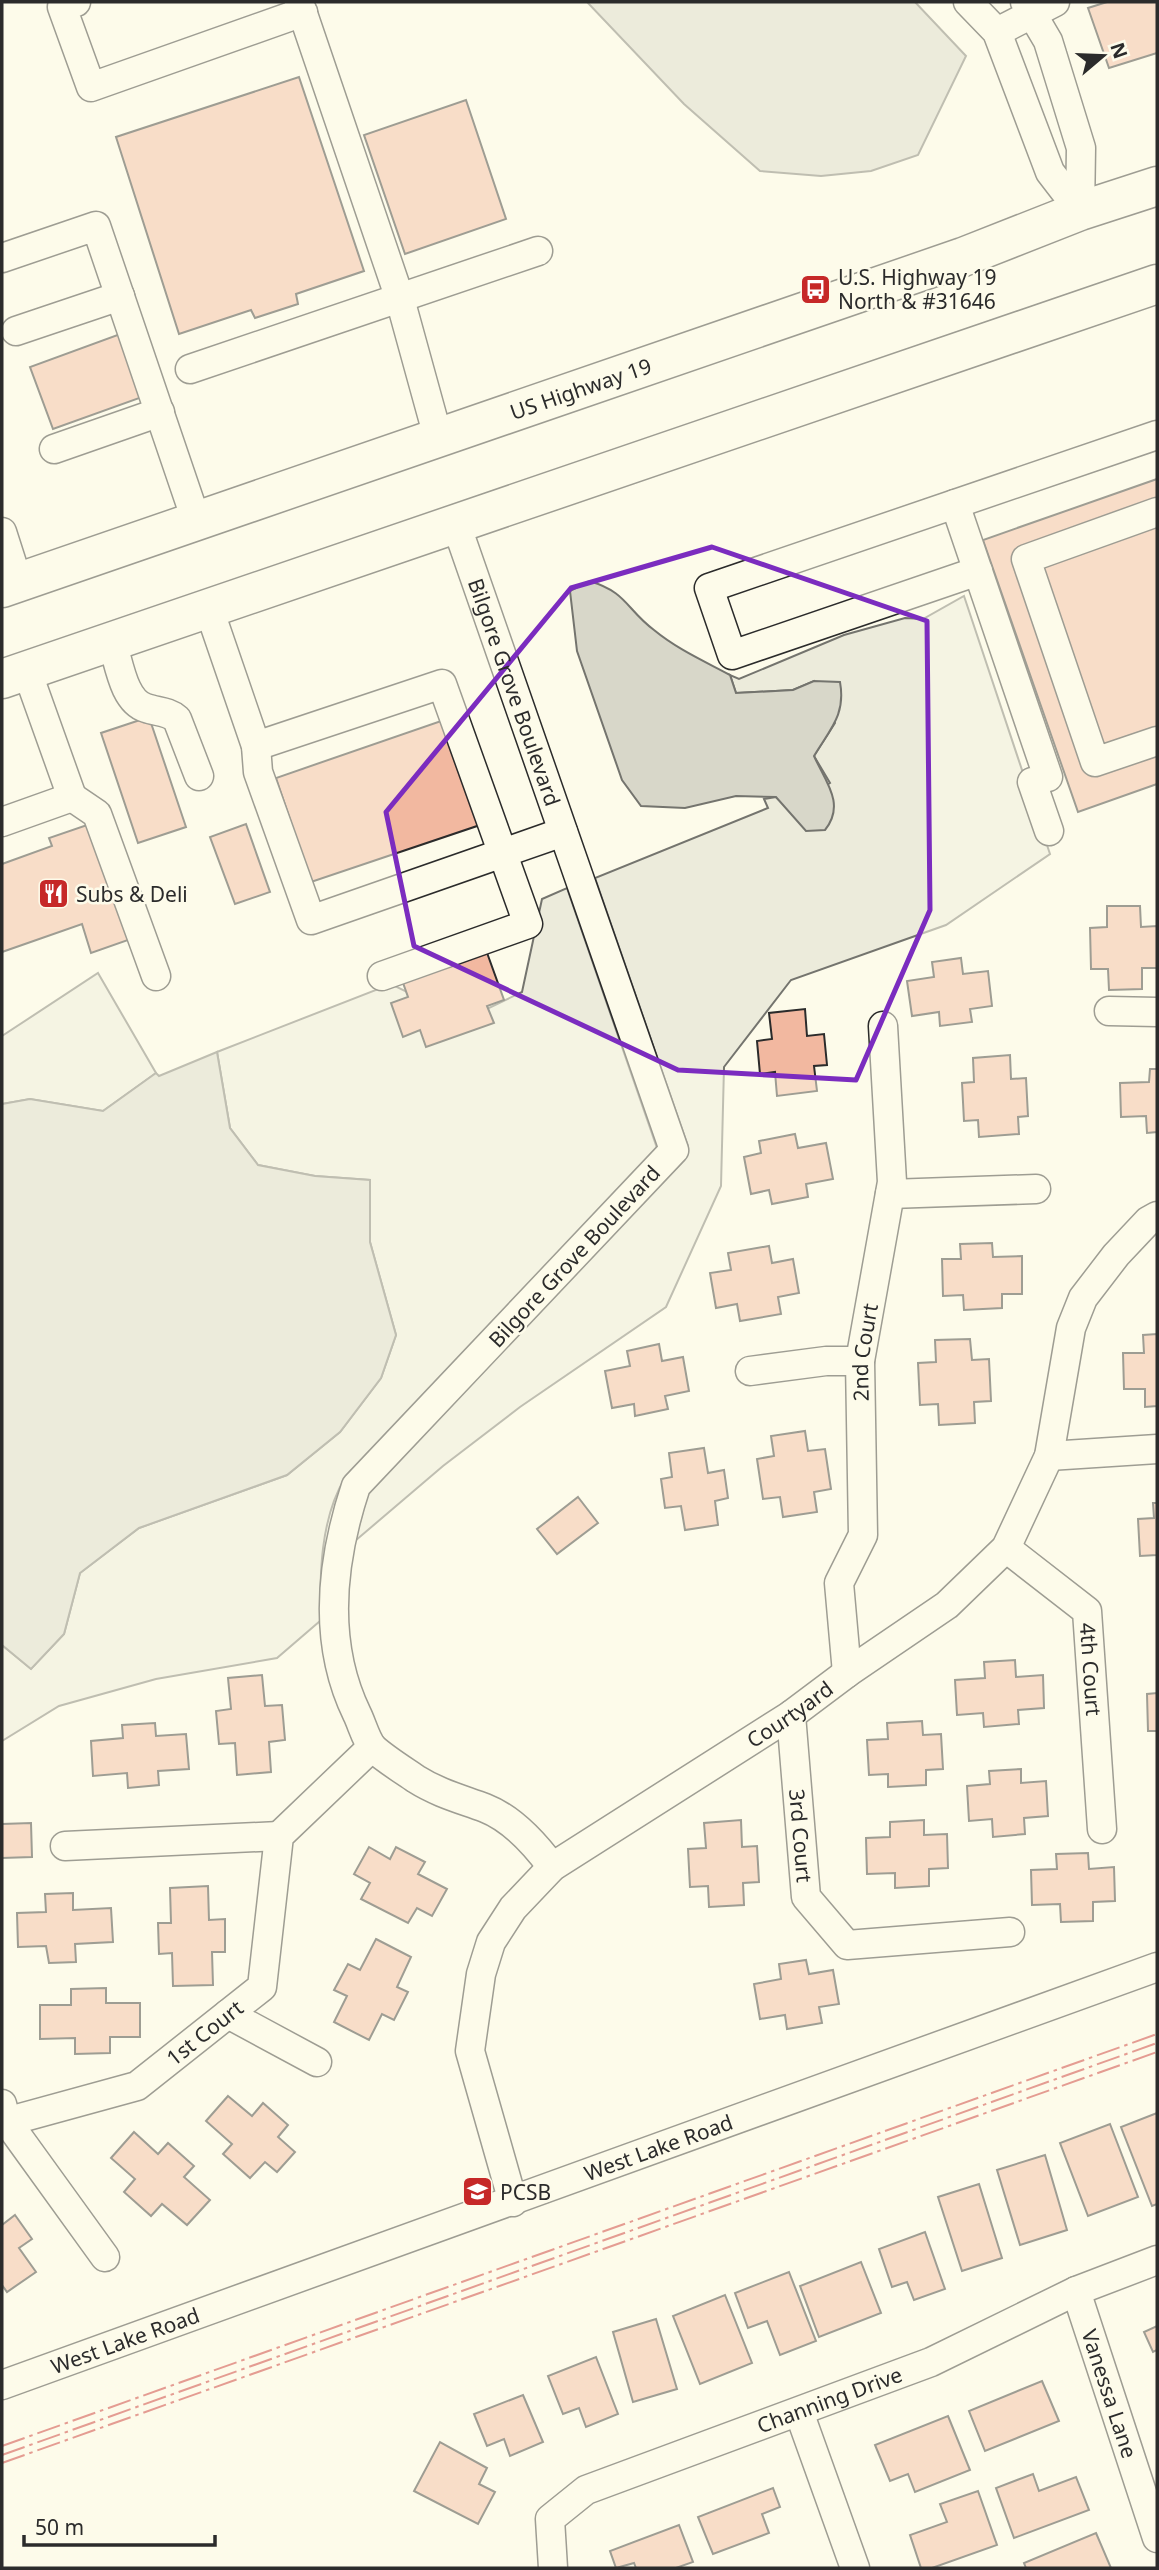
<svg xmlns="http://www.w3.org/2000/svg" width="1159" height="2570" viewBox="0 0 1159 2570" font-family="'Noto Sans',sans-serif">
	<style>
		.green { fill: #ecebdb; stroke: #74746e; stroke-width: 2 }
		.water { fill: #d8d7c9; stroke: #74746e; stroke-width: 2 }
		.building { fill: #f2b8a0; stroke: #2b2b2b; stroke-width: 2 }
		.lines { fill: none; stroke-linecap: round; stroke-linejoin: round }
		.minor-casing { stroke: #2b2b2b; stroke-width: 31 }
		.highway-casing { stroke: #2b2b2b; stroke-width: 41 }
		.minor { stroke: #fdfbea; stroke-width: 28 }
		.highway { stroke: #fdfbea; stroke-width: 38 }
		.power { stroke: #c62828; stroke-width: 2; stroke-dasharray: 24 5 3.5 5; stroke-linecap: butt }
		.marked { fill: none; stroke: #7b2cbf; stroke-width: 5; stroke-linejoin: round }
		.labels { text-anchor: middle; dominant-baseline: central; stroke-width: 5; stroke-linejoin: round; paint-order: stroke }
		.poi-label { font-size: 21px; fill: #2b2b2b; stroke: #fdfbea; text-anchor: start }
		.street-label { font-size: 21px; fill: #2b2b2b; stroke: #fdfbea }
	</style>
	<rect width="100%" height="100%" fill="#fdfbea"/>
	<g class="green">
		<path d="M964,596L1050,854L946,925L791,980L724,1067L721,1186L666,1307L520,1407L443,1466L355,1541L368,1492L685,1159L688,1146L595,878L768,808L764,799L776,797L788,809L830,783L814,756L835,723L814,681L793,690L736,693L730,675L739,679L844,635L905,618L923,619Z"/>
		<path d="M567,888L657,1148L345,1478C320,1519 320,1575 320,1621L277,1658L156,1679L59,1706L2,1741V1645L31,1669L64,1634L80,1573L139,1528L287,1475L340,1432L381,1378L396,1335L370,1242V1180L315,1176L258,1165L230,1128L217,1052L391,984L464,1020L522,992L542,899Z"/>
		<path d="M98,973L156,1073L103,1111L30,1099L2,1104V1036Z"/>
	</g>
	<g class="water">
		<path d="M587,2H915L966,56L918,155L871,171L821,176L760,171L684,104Z"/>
		<path d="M589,581C627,592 626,609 654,630C677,649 704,661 730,675L736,693L793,690L814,681L840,682C846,715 830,729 814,756C825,781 846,804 825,830L806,831L776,797L736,796L685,808L641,806L622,780L577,651L570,591Z"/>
		<path d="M217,1052L230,1128L258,1165L315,1176L370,1180V1242L396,1335L381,1378L340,1432L287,1475L139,1528L80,1573L64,1634L31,1669L2,1645V1104L30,1099L103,1111L156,1073L159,1076Z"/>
	</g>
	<g class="building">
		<path d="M1107,2H1157V53L1109,68L1088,8Z"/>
		<path d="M299,77L364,271L296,294L298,304L255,318L251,310L179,334L116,137Z"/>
		<path d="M466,100L506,219L405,254L364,135Z"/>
		<path d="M123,333L145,396L53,429L30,367Z"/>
		<path d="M1157,479V784L1078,812L983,540Z"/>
		<path d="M149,717L186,827L138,843L101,733Z"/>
		<path d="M444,720L480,825L311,882L276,778Z"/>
		<path d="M90,824L131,939L91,953L82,924L2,952V864L52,846L49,838Z"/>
		<path d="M246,824L270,892L235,904L210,837Z"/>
		<path d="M1107,906H1140L1141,927L1157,926V968H1142V989L1109,990L1108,969H1091L1090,928L1107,927Z"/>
		<path d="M486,950L504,1000L487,1006L494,1023L426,1047L420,1030L403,1037L391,1003L408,997L402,980Z"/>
		<path d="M961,958L963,974L988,971L992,1006L970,1009L972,1022L940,1026L939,1012L912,1016L907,981L934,977L932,962Z"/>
		<path d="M805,1009L807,1036L824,1034L827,1065L814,1066L817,1091L777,1096L775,1072L760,1074L757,1041L772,1039L769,1013Z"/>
		<path d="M1010,1055L1011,1079L1026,1078L1028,1116L1018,1117L1019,1134L979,1137L978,1120L964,1121L962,1083L974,1082L973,1058Z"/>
		<path d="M1150,1069H1157V1132L1147,1133L1146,1116L1121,1117L1120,1083L1149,1082Z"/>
		<path d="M795,1134L798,1148L826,1143L833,1179L806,1184L808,1197L772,1204L769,1190L751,1194L744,1157L761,1153L759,1141Z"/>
		<path d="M992,1243L993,1257L1022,1256V1294H1002V1308L964,1310L963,1295L943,1296L942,1259H961L960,1244Z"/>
		<path d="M769,1246L772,1263L793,1259L799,1293L778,1297L781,1314L740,1321L737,1304L716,1308L710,1273L731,1270L728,1253Z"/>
		<path d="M1157,1334V1406L1145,1407V1389H1124L1123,1353H1144L1143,1335Z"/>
		<path d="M970,1339L972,1360L989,1359L991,1401L974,1402L975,1423L939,1425L938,1404L920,1405L918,1363L936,1362L935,1340Z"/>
		<path d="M659,1344L662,1361L683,1357L689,1391L665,1396L668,1409L635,1416L634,1404L612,1408L605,1371L630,1366L627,1351Z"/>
		<path d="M805,1431L808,1451L825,1449L831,1489L814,1492L817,1512L783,1517L780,1497L763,1499L757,1459L774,1456L771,1436Z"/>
		<path d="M704,1448L708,1473L724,1470L728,1498L715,1501L718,1525L685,1530L681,1506L665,1508L661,1479L672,1477L669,1453Z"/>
		<path d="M578,1497L598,1523L557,1554L537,1529Z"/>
		<path d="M1153,1503H1157V1555L1140,1556L1138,1519L1154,1518Z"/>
		<path d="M1015,1660L1016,1677L1043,1675L1044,1708L1018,1710L1019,1724L984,1727L983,1713L957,1715L955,1680L985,1678L984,1662Z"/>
		<path d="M262,1675L265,1706L282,1705L285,1740L269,1742L271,1772L237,1775L235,1743L219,1744L216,1711L231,1709L228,1678Z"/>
		<path d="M1157,1693V1731H1148L1147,1694Z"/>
		<path d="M922,1721L923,1735L941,1734L943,1769L926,1770V1785L888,1787V1774L869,1775L867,1740L888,1739L887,1723Z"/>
		<path d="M155,1723L156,1736L186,1734L189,1769L158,1771L159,1785L128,1788L127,1773L93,1776L91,1741L123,1738L122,1725Z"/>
		<path d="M1021,1769V1783L1046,1781L1048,1816L1024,1818L1025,1834L993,1837L992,1819L969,1821L967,1786L990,1784L989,1771Z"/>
		<path d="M741,1820L742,1847L757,1846L759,1882L743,1883L744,1905L709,1907L708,1886L690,1887L688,1849L706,1848L704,1823Z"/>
		<path d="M924,1820V1835L947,1834L948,1868L929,1869V1886L895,1888V1873L867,1874L866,1838L890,1837V1822Z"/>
		<path d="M31,1823L32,1857L2,1858V1824Z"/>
		<path d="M369,1847L390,1859L396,1847L425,1862L418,1874L447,1889L432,1916L417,1908L408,1923L361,1899L370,1883L354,1874Z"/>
		<path d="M1088,1853L1089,1869L1114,1867L1115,1901L1093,1902V1921L1061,1922L1060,1904L1032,1905L1031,1870L1057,1869L1056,1854Z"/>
		<path d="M208,1886L209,1920L225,1919V1952H212L213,1985L173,1986L172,1953L159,1954L158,1923H171L170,1888Z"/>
		<path d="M73,1893V1910L111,1908L113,1942L75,1944L76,1962L49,1963L46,1946L18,1947L17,1913L46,1912L45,1894Z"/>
		<path d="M376,1939L411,1957L397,1987L408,1992L394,2020L382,2014L369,2040L334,2022L347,1996L334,1990L348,1964L360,1970Z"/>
		<path d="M806,1960L809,1974L833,1970L839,2004L819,2007L822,2023L787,2029L785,2015L760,2019L754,1984L781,1979L779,1964Z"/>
		<path d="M106,1988V2003H140V2037H110V2053L75,2054V2038L40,2039V2005H71V1989Z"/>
		<path d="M228,2096L252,2116L263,2103L288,2125L278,2137L295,2152L277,2172L265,2162L250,2178L223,2154L232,2144L206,2121Z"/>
		<path d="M1157,2113V2204L1152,2206L1121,2127Z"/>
		<path d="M1110,2124L1138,2197L1088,2216L1060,2143Z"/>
		<path d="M134,2132L158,2154L168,2143L194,2166L184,2177L210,2200L187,2225L162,2204L151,2216L124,2192L135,2179L111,2158Z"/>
		<path d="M1045,2155L1067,2230L1020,2245L997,2170Z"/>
		<path d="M979,2184L1002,2258L962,2271L938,2197Z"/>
		<path d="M15,2215L32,2239L19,2248L36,2272L7,2292L2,2285V2225Z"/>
		<path d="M925,2232L945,2289L914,2300L907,2282L892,2287L879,2249Z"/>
		<path d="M861,2262L881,2313L819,2337L800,2286Z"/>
		<path d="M789,2272L816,2341L780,2355L767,2321L748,2328L735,2293Z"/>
		<path d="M725,2295L752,2363L700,2384L673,2316Z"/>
		<path d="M656,2319L677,2389L633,2402L613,2332Z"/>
		<path d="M1157,2326V2350L1153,2352L1144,2332Z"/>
		<path d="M596,2357L618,2414L586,2427L579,2408L563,2414L548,2376Z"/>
		<path d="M1042,2381L1059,2421L985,2451L969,2411Z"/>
		<path d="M523,2395L543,2442L510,2456L504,2439L487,2446L474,2414Z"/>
		<path d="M948,2416L970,2470L915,2492L908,2474L890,2481L875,2445Z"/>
		<path d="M440,2442L487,2468L479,2484L495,2492L478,2524L414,2491Z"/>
		<path d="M1033,2474L1039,2491L1076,2477L1089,2510L1014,2538L996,2488Z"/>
		<path d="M773,2488L780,2507L762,2514L769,2533L713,2554L698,2517Z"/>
		<path d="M978,2491L997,2545L932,2568H921L910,2535L947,2522L940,2504Z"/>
		<path d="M679,2525L693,2562L676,2568H636L634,2563L616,2568L610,2551Z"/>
		<path d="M1096,2533L1111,2568H1026L1024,2563Z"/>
	</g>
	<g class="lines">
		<defs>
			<g id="minor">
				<path d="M76,2L62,7L91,87L303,12"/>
				<path d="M299,2L400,299L438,437"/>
				<path d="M968,2L997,32L1050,172L1080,211"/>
				<path d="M1025,2L1048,41L1081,148L1080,211"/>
				<path d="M997,32L1055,2"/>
				<path d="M2,258L96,226L196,520"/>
				<path d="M16,331L120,296"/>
				<path d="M190,369L538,251"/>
				<path d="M54,449L160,412"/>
				<path d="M955,504L1048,777L1032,782L1049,831"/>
				<path d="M1157,512L1026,559L1095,762L1157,741"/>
				<path id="s1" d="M456,524L674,1150L356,1486C331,1561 322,1642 357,1714C362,1724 366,1740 373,1748C385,1759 403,1770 416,1779C438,1793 461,1799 485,1808C513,1819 535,1844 552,1867"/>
				<path d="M2,532L18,582"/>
				<path d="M978,571L732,655L709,588L1157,435"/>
				<path d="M209,609L256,746L258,772L311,920L563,832"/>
				<path d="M112,642C119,662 123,701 146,708C157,712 168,711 177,719L199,776"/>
				<path d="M256,746L442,684L528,924L382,976"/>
				<path d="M72,797L97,814L156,976"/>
				<path d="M2,822L72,797L27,671"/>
				<path d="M1109,1011L1157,1012"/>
				<path d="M890,1194L1036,1189"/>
				<path d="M750,1371L826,1361H860"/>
				<path d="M1049,1456L1157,1449"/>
				<path id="s2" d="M1006,1548L1087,1611L1102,1829"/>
				<path id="s3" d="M847,1673L839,1583L863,1535L860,1361L892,1182L883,1026"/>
				<path id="s4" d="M791,1715L806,1897L847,1945L1010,1932"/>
				<path d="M65,1846L279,1836"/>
				<path d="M228,2014L317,2062"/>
				<path d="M2,2104L6,2120L105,2257"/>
				<path id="s5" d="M2,2123L137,2086L262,1987L279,1836L372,1747"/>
				<path id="s6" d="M513,2202L470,2051L481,1974L491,1942L513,1908L552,1867L791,1715L847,1673L947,1605L1006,1548L1049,1456L1071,1328L1083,1298L1116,1255L1148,1221L1157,1216"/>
				<path id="s7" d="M1076,2291L1157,2538"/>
				<path id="s8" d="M2,2385L1157,1967"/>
				<path d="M799,2412L855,2568"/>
				<path id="s9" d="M553,2568L550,2519L586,2490L931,2362L1076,2291L1157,2260"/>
			</g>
			<g id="highway">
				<path id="s10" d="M2,588L963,257L1080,211L1157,186"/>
				<path d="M2,679L1157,284"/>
			</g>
		</defs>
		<use href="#minor" class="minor-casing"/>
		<use href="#highway" class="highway-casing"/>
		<use href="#minor" class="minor"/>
		<use href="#highway" class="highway"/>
		<g class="power">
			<path d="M2,2446L1157,2034"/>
			<path d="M2,2455L1157,2043"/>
			<path d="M2,2463L1157,2052"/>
		</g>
	</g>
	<path d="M0 0H1159V2570H0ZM712,547L927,621L930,910L856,1080L678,1070L414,946L386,812L571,588Z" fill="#fdfbea" fill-opacity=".55" fill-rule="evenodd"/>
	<path class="marked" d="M712,547L927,621L930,910L856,1080L678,1070L414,946L386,812L571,588Z"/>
	<defs>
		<symbol id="bus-square" viewBox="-11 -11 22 22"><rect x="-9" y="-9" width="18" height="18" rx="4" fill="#c62828" stroke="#fdfbea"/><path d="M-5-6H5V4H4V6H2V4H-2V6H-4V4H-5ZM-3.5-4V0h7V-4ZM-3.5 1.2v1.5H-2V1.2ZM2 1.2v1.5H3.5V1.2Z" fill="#fff"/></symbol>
		<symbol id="restaurant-square" viewBox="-11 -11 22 22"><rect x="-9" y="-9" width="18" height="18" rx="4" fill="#c62828" stroke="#fdfbea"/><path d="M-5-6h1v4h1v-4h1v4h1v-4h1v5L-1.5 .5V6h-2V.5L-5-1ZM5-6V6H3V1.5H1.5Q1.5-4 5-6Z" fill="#fff"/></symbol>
		<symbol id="school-square" viewBox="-11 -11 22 22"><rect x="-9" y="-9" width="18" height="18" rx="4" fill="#c62828" stroke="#fdfbea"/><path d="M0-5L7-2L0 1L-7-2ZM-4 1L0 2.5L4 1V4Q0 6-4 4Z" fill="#fff"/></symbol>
	</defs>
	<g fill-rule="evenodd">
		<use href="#bus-square" x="798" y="272" width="35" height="35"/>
		<use href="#restaurant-square" x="36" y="876" width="35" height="35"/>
		<use href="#school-square" x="460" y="2174" width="35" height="35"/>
	</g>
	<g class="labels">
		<g class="poi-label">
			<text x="838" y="277">U.S. Highway 19<tspan x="838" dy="24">North &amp; #31646</tspan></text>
			<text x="76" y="894">Subs &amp; Deli</text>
			<text x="500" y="2192">PCSB</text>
		</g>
		<g class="street-label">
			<text stroke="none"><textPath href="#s10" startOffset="612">US Highway 19</textPath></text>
			<text stroke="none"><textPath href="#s1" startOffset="178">Bilgore Grove Boulevard</textPath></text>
			<text transform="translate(574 1256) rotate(-47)">Bilgore Grove Boulevard</text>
			<text stroke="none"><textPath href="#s3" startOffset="327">2nd Court</textPath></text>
			<text stroke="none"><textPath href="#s2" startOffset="161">4th Court</textPath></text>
			<text stroke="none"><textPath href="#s6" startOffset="648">Courtyard</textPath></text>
			<text stroke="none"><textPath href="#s4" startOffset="121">3rd Court</textPath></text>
			<text stroke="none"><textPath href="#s5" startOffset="226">1st Court</textPath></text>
			<text stroke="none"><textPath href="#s8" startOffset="698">West Lake Road</textPath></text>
			<text stroke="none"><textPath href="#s8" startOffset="131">West Lake Road</textPath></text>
			<text stroke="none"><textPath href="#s7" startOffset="108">Vanessa Lane</textPath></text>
			<text stroke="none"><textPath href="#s9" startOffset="355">Channing Drive</textPath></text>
		</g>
	</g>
	<rect width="1159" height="2570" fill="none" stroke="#2b2b2b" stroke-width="7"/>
	<g transform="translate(1103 56) rotate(71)" stroke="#fdfbea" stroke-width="5" paint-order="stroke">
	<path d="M0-5L12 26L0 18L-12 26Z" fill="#2b2b2b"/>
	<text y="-10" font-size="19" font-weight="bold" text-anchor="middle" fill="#2b2b2b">N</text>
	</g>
	<path d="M24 2535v10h191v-10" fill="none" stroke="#2b2b2b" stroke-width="3.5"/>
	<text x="35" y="2535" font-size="21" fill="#2b2b2b" stroke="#fdfbea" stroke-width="5" paint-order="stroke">50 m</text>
</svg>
